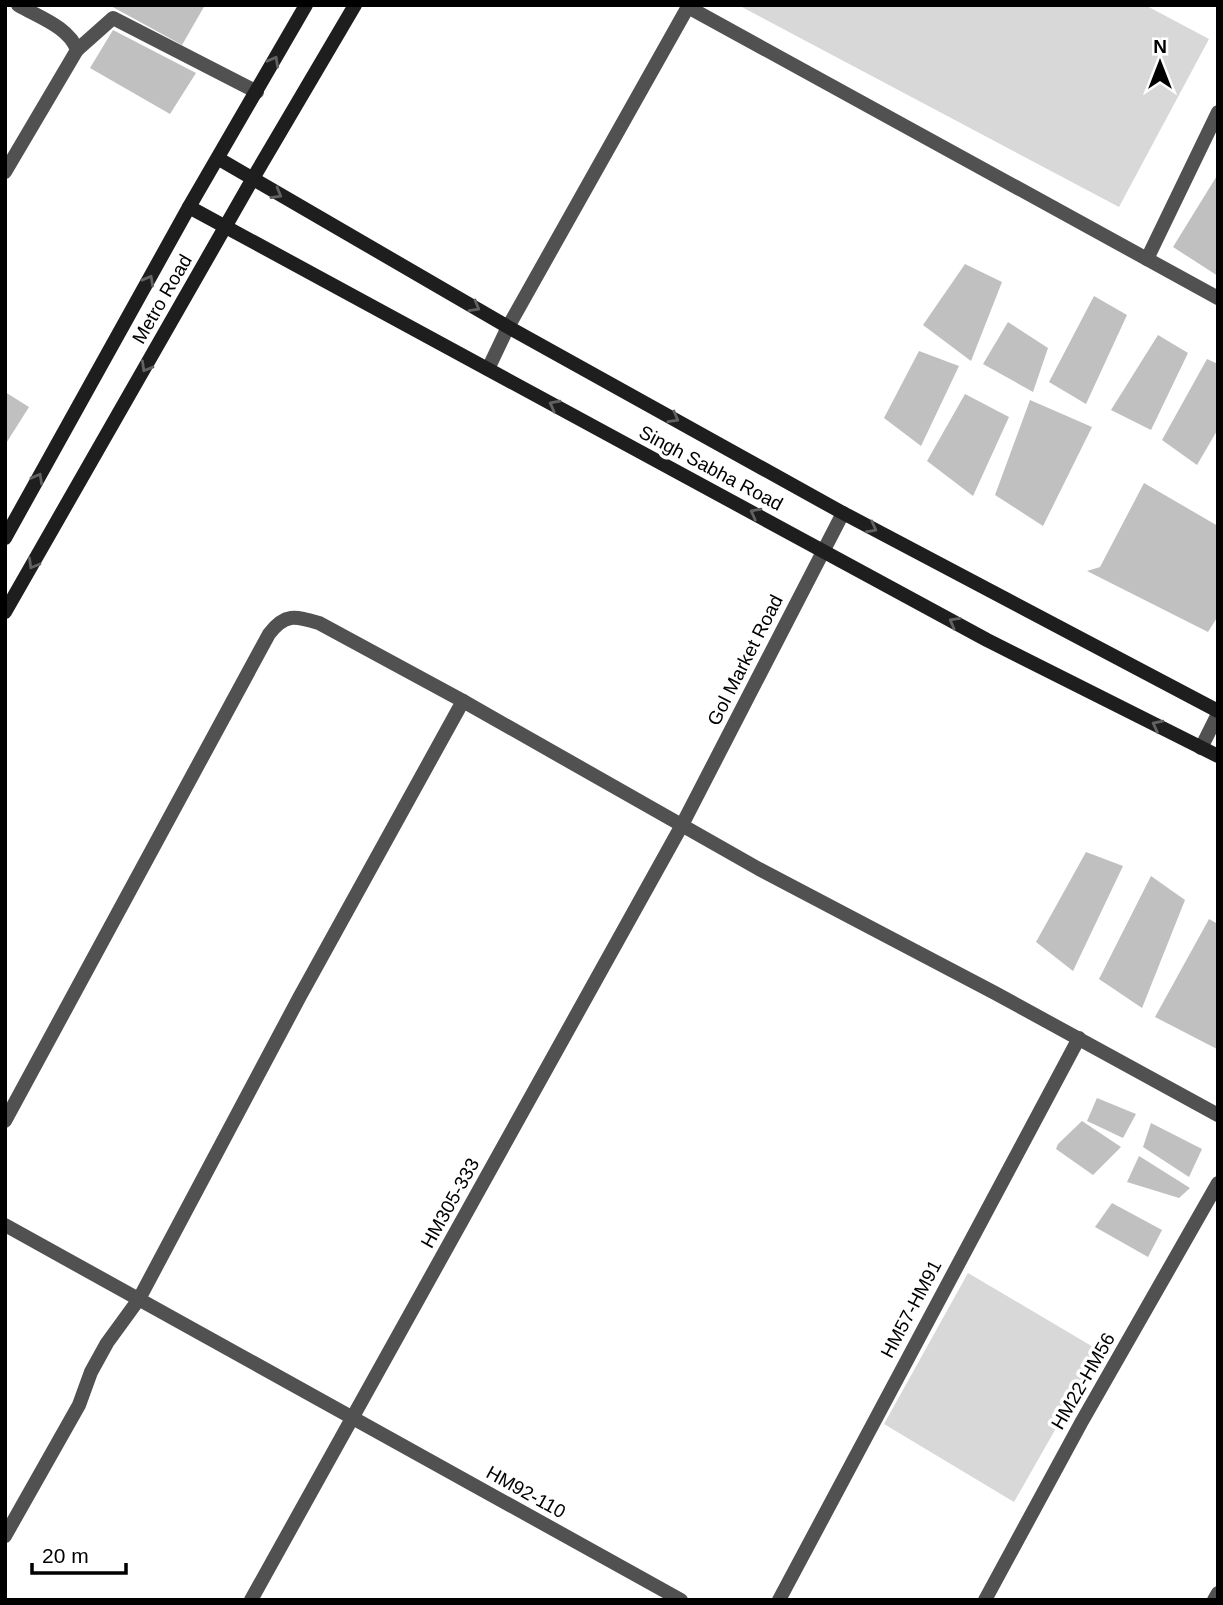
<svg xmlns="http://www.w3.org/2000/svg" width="1223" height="1605" viewBox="0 0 1223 1605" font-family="Helvetica,sans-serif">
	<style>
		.green { fill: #d8d8d8 }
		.building { fill: #c0c0c0 }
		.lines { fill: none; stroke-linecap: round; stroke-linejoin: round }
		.street { stroke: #515151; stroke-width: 14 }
		.secondary { stroke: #1e1e1e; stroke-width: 14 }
		.oneway { stroke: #626262 }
		.labels { text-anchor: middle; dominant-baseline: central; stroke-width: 7; stroke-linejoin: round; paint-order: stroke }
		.street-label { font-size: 19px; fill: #000; stroke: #fff }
	</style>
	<rect width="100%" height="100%" fill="#fff"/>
	<g class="green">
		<path d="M738,5H1145L1209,39L1119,207Z"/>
		<path d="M968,1273L1100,1351L1014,1502L884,1424Z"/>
	</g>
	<g class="building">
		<path d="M109,5H205L182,45Z"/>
		<path d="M113,30L196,73L170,114L90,68Z"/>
		<path d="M1218,174V276L1173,247Z"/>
		<path d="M965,264L1002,282L971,361L923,325Z"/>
		<path d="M1094,296L1127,315L1086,404L1049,382Z"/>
		<path d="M1008,322L1048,348L1033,392L983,364Z"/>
		<path d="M1158,335L1188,353L1151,430L1111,410Z"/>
		<path d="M919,351L959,366L921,446L884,418Z"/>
		<path d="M1207,359L1218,364V429L1197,465L1162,440Z"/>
		<path d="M5,392L29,407L5,445Z"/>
		<path d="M965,394L1009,417L973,496L927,461Z"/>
		<path d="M1030,400L1092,427L1043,526L995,495Z"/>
		<path d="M1144,483L1218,526V616L1208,632L1087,571L1100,567Z"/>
		<path d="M1086,852L1123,866L1073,971L1036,942Z"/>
		<path d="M1151,876L1185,900L1142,1008L1099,979Z"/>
		<path d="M1209,919L1218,924L1217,1049L1155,1017Z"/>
		<path d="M1097,1098L1136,1114L1123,1138L1087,1121Z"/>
		<path d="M1082,1121L1121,1147L1093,1175L1056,1149L1058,1144Z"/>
		<path d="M1151,1123L1202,1149L1189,1177L1143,1147Z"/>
		<path d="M1139,1156L1190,1188L1179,1198L1127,1182Z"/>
		<path d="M1112,1203L1162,1230L1148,1257L1095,1227Z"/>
	</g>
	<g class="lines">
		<g class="street">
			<path d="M688,7L1218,298"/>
			<path d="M77,50L113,18L257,92"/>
			<path d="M5,172L77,50C69,27 38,17 18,5"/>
			<path d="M1147,259L1218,112"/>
			<path d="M488,369L508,327L689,5"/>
			<path d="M1201,748L1218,714"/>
			<path d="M5,1121L269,634C285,613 295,616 319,623L463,701L759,869L995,993L1218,1115"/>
			<path d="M5,1225L681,1600"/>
			<path d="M5,1536L79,1405L91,1372L107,1343L139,1299L299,998L463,701"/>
			<path d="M251,1600L682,825L843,513"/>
			<path d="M779,1600L1079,1038"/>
			<path d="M985,1600L1081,1423L1218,1183"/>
			<path d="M1214,1600L1218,1593"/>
		</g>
		<g class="secondary">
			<path d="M219,159L508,327L843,513L1218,711"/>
			<path d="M189,207L987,640L1218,756"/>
			<path d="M5,538L189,207L306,5"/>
			<path d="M5,612L252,180L355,5"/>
		</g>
	</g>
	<defs><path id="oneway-chevron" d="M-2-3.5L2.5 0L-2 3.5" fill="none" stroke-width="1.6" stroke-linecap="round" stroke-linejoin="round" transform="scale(1.75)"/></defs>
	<g class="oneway">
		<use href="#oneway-chevron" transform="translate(274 61) rotate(-61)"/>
		<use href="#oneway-chevron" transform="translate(277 194) rotate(30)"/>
		<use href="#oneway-chevron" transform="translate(149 280) rotate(-61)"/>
		<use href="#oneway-chevron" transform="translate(475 307) rotate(30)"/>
		<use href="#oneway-chevron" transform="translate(146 367) rotate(120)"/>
		<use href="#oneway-chevron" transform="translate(554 405) rotate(-152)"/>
		<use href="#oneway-chevron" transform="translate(674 418) rotate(29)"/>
		<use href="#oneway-chevron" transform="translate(38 478) rotate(-61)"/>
		<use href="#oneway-chevron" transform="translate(755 513) rotate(-152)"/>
		<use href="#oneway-chevron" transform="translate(872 528) rotate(28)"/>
		<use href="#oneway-chevron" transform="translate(33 564) rotate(120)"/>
		<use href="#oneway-chevron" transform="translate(954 622) rotate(-151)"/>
		<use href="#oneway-chevron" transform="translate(1157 725) rotate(-153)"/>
	</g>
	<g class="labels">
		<g class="street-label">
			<text transform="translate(162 299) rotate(-60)">Metro Road</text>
			<text transform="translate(711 468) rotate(28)">Singh Sabha Road</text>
			<text transform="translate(745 660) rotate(-63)">Gol Market Road</text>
			<text transform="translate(450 1203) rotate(-61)">HM305-333</text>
			<text transform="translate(911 1309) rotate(-62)">HM57-HM91</text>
			<text transform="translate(1083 1381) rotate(-60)">HM22-HM56</text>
			<text transform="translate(526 1492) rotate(29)">HM92-110</text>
		</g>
	</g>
	<rect width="1223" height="1605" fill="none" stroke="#000000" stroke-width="14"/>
	<g transform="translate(1160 63)" stroke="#ffffff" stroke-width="5" paint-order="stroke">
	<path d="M0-5L12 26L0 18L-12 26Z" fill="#000000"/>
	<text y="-10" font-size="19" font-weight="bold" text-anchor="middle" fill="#000000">N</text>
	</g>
	<path d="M32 1563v10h94v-10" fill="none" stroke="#000000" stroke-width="3.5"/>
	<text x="42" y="1563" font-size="21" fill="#000000" stroke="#ffffff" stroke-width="5" paint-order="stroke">20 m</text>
</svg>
